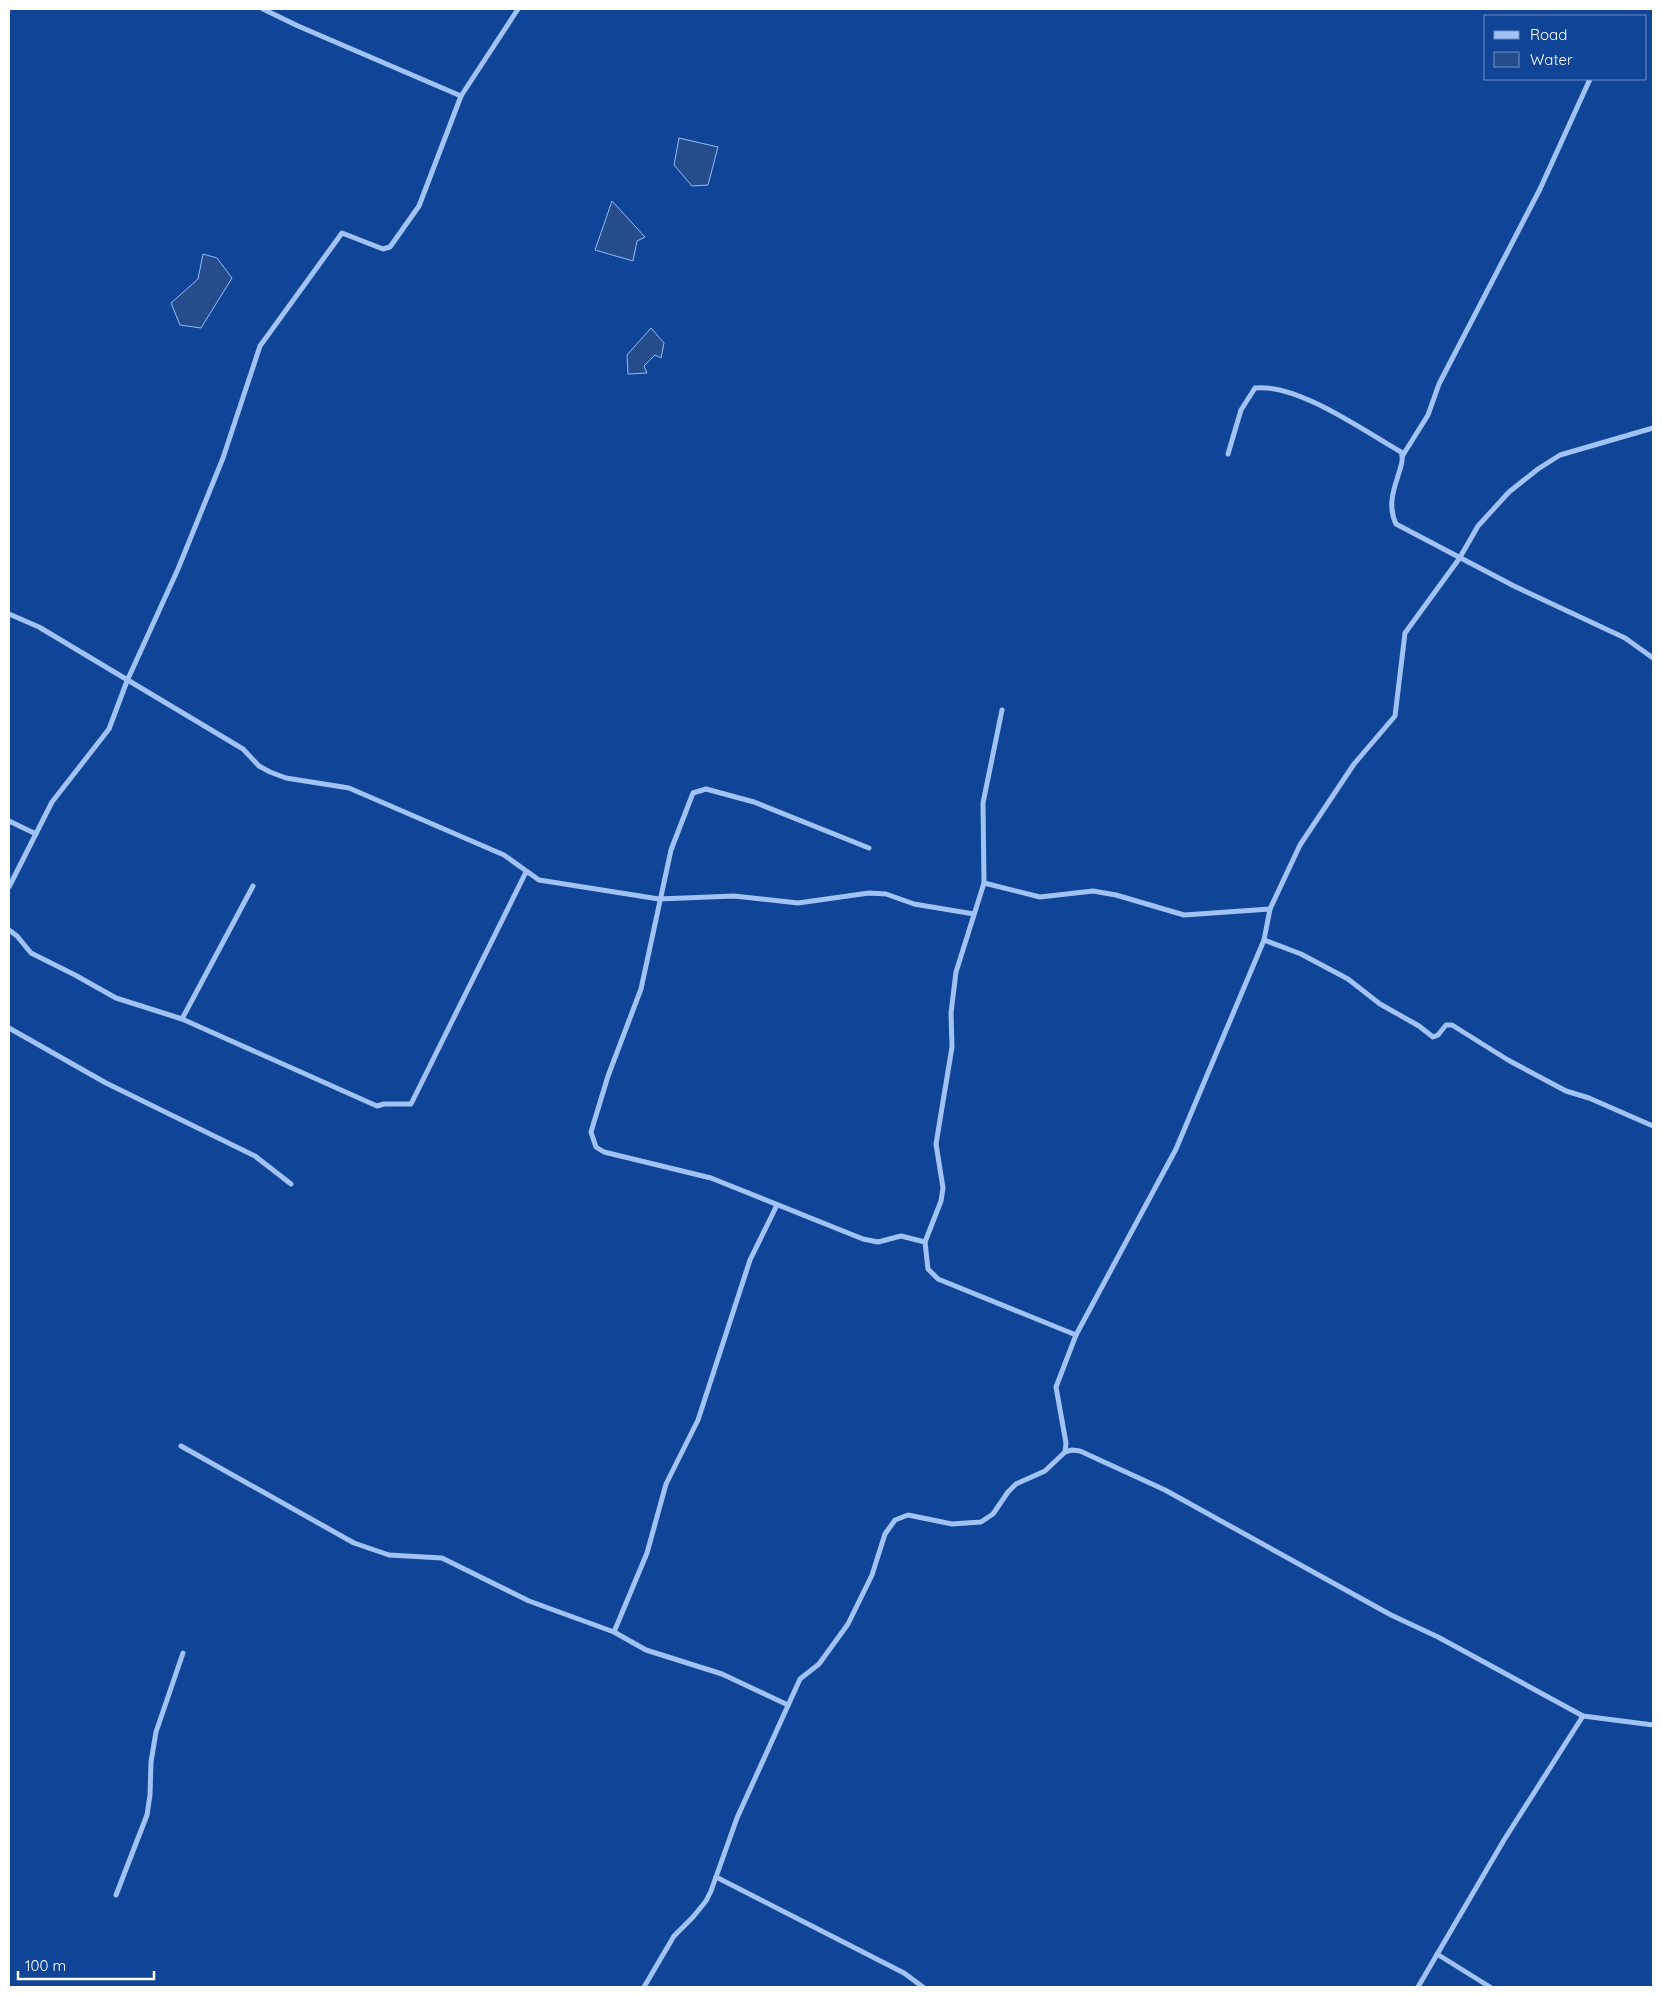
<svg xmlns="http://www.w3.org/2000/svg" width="1662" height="1996" viewBox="0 0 1662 1996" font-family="Quicksand,sans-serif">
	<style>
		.water { fill: #264d8b; stroke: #91bcf8 }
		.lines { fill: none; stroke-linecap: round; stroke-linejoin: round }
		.minor { stroke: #a0c2f4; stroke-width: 5 }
	</style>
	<rect width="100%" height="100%" fill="#104497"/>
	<g class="water">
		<path d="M679,138L718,147L708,185L692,186L674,165Z"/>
		<path d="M612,201L645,237L637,241L633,261L595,250Z"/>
		<path d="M203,254L217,258L232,278L201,328L180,325L171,303L198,279Z"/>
		<path d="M651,328L664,343L661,358L655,355L644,366L647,373L628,374L627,355Z"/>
	</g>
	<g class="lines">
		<g class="minor">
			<path d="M263,9L298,26L461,96"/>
			<path d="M1228,454L1241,410L1255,388C1297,383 1364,431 1401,452C1408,466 1382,495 1396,524L1514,586L1625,638L1653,658"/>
			<path d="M1403,455L1428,415L1439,384L1540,189L1590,79"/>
			<path d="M9,614L39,627L243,749L259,766L270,772L286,778L349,788L504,855L539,880L659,899L734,896L798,903L869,893L886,894L914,904L974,914"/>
			<path d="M1002,710L983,803L984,883L956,972L951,1013L952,1047L936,1144L943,1188L941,1201L925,1242L928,1269L938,1279L1076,1335"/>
			<path d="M9,821L36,834"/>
			<path d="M869,848L754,802L706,789L693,793L671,850L641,989L608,1076L591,1132L596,1147L604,1152L711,1178L863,1239L878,1242L901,1236L925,1242"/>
			<path d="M984,883L1040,897L1093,891L1116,895L1184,915L1270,909"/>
			<path d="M9,887L52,802L109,729L127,681L178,569L223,458L260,346L342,233L383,249L390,247L419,206L461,96L518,9"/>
			<path d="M9,930L17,936L31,953L75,975L116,998L182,1019L377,1106L384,1104H411L526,872"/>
			<path d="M1264,940L1301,954L1348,979L1380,1004L1419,1026L1433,1037L1438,1035L1446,1025H1452L1508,1060L1566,1091L1589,1098L1653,1126"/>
			<path d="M182,1019L253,886"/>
			<path d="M9,1028L106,1083L255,1156L291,1184"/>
			<path d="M181,1446L354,1543L389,1555L442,1558L529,1601L614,1632L646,1650L722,1674L788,1705"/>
			<path d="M1065,1452L1072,1450L1080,1451L1165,1490L1391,1615L1438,1637L1583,1716L1653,1725"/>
			<path d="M614,1632L647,1553L666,1484L698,1420L750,1260L777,1205"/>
			<path d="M716,1877L904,1973L923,1987"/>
			<path d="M116,1895L147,1815L150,1795L151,1762L156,1732L183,1653"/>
			<path d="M1437,1954L1490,1987"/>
			<path d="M644,1987L674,1936L693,1917L706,1901L711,1891L737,1818L800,1679L819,1664L848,1624L872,1575L885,1534L895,1520L908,1515L952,1524L981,1522L993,1514L1008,1492L1016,1484L1045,1471L1065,1452L1066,1443L1056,1387L1076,1335L1176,1149L1264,940L1270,909L1300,845L1354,764L1395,716L1405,633L1459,559L1478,526L1509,492L1538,469L1560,455L1653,428"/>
			<path d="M1418,1987L1504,1840L1583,1716"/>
		</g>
	</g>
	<rect width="1662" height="1996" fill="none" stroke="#ffffff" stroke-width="20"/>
	<rect x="1484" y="15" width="162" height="65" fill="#104497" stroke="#708fc1"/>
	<rect x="1494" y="31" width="25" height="8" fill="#a0c2f4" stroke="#708fc1"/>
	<text x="1530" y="40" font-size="15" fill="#ffffff">Road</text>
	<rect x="1494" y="52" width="25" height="15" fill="#264d8b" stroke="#708fc1"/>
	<text x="1530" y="65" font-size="15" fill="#ffffff">Water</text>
	<path d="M18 1971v8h136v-8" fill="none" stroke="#ffffff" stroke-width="2.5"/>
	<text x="25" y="1971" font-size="15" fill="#ffffff" stroke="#104497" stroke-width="4" paint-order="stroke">100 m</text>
</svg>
